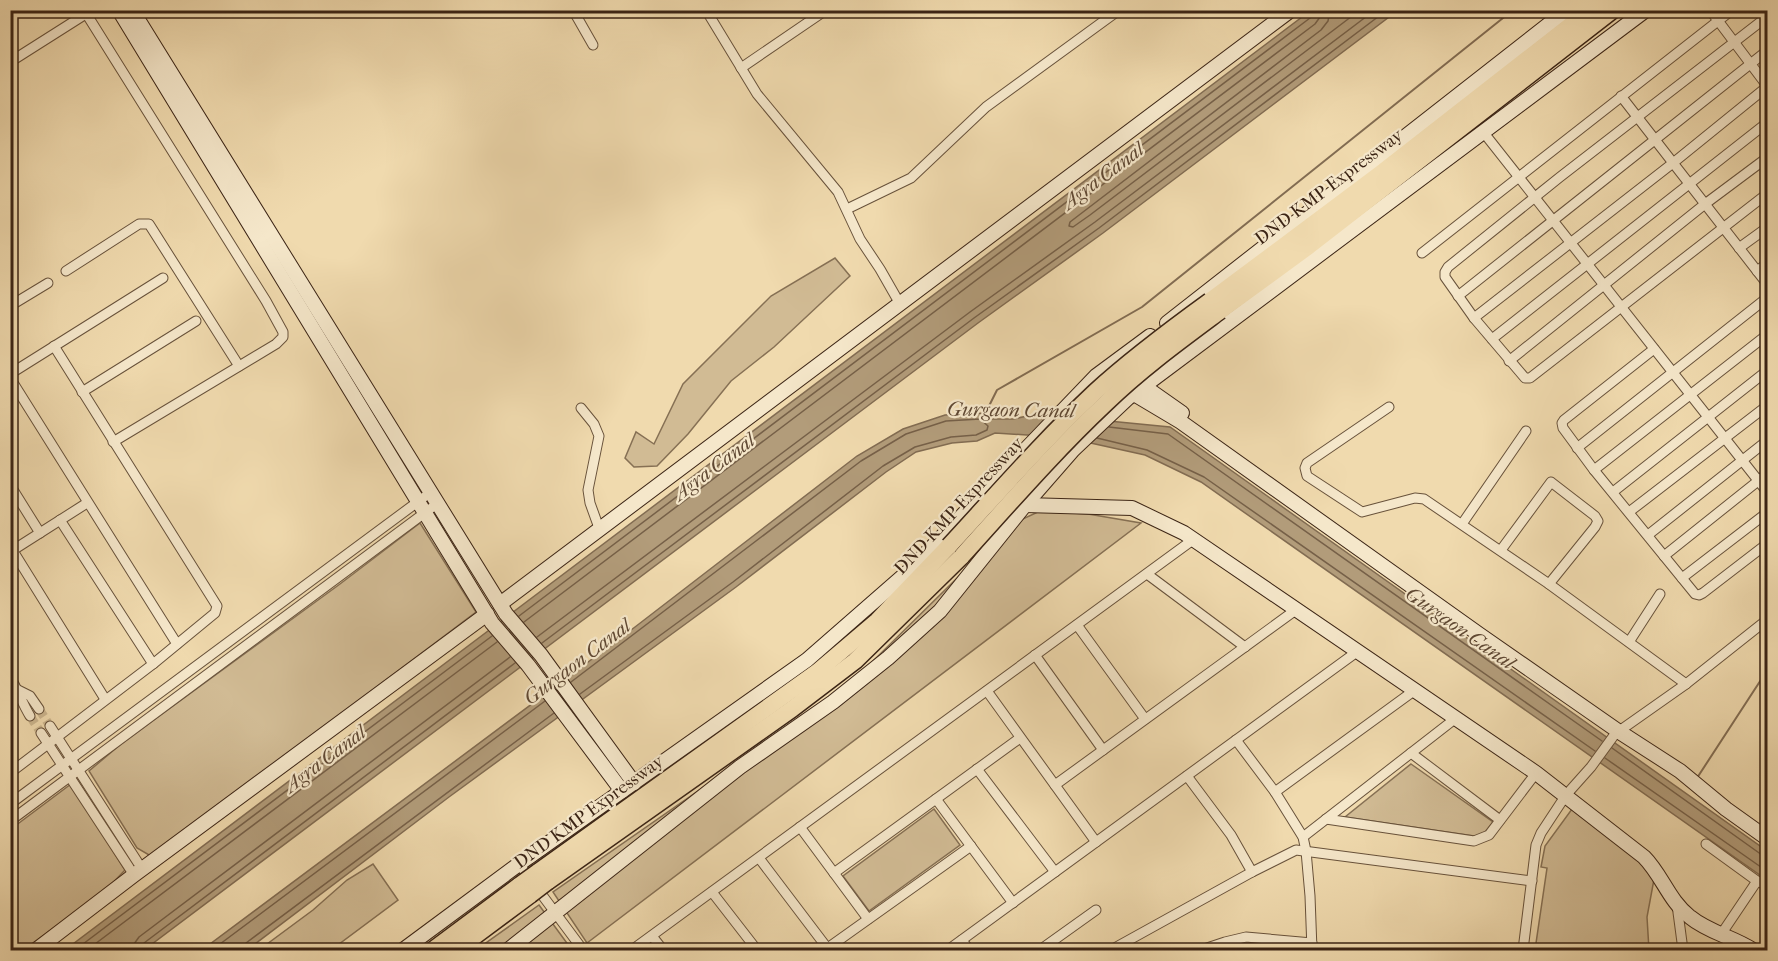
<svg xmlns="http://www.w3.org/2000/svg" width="1778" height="961" viewBox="0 0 1778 961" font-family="'IM FELL French Canon',serif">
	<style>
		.green { fill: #d1bb94; stroke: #867054; stroke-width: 1.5 }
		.water { fill: #b29c7a; stroke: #826c52; stroke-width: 1.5 }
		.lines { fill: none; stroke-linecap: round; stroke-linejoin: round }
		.shore { stroke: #766048; stroke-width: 1.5 }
		.stream { stroke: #826c52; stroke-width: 2 }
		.street-tunnel { stroke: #ccb68f; stroke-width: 9; stroke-dasharray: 9 4.5; stroke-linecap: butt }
		.street-casing { stroke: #68523b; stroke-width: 11 }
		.secondary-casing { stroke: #3b2415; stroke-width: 16 }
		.highway-casing { stroke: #3b2415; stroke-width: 19 }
		.street { stroke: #f5e7ca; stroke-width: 9 }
		.secondary { stroke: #f5e7ca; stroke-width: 14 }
		.highway { stroke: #f0daae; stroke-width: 16 }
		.highway-bridge-casing { stroke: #3b2415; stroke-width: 19; stroke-linecap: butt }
		.highway-bridge { stroke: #f0daae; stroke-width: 16 }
		.labels { text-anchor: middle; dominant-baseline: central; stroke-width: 4.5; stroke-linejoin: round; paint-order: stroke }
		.street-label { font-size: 18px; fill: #3b2415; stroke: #f5e7ca }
		.water-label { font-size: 20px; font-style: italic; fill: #5f4833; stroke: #f5e7ca }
	</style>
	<rect width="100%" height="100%" fill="#f0daae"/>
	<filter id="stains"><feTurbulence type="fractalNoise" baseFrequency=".00333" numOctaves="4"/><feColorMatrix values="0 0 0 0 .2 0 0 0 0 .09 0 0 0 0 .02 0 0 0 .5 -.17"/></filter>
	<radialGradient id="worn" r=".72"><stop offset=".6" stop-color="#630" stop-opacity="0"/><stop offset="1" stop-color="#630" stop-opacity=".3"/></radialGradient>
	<g class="green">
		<path d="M835,258L850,276L774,347L731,381L688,434L657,466L634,467L625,458L636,432L654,444L683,384L771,296Z"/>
		<path d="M1040,511L1088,514L1141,523L587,943L553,892L833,697L871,663L1012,524Z"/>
		<path d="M420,523L476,612L154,855H149L137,848L89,771L121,744L340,584Z"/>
		<path d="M1411,764L1493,822L1481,837L1345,817Z"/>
		<path d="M71,784L125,870L105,891L23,950H11V829Z"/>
		<path d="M934,809L960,845L869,911L843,876Z"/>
		<path d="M1572,809L1655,874L1647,917L1649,950H1535L1547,868L1541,867L1545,846Z"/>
		<path d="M373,864L398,900L331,950H259L313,910L347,880Z"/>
		<path d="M539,905L572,950H476Z"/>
	</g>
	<g class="water">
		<path d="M1310,11H1397L1103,233L978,323L144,950H65Z"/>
		<path d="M985,413L989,419H1013L1037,414L1170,427L1767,851V880L1201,482L1145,455L1086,442L1042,436L995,433L977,441L952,443L916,452L886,472L736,587L449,797L247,950H202L635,627L857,456L903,429L945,415Z"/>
	</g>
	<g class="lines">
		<g class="shore">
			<path d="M1330,10L1328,21L1321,30L1070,222L1069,226L1073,227L1090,215L1360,10"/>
			<path d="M1109,427L1168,434L1602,741"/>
			<path d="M1097,438L1147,450L1204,477L1595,751"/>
			<path d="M519,616L1310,18L1313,10"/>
			<path d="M524,622L1315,24L1320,17L1321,10"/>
			<path d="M537,637L970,312L1095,222L1375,10"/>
			<path d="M542,643L974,318L1099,228L1387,10"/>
			<path d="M571,682L861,461L906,434L946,421L980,419L988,426L987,430L976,435L951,437L915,447L883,466L733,582L580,694"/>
			<path d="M1612,748L1762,855L1768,856"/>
			<path d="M1605,758L1768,872"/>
			<path d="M75,950L492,636"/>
			<path d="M87,950L497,642"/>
			<path d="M133,950L134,944L139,937L510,657"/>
			<path d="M141,950L144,943L515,663"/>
			<path d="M212,950L545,701"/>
			<path d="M244,950L246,943L554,713"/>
		</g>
		<g class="stream">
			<path d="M985,414L997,390L1142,307L1513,10"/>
			<path d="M1697,778L1768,669"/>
		</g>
		<g class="street-tunnel">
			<path d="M39,709L50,726"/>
			<path d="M30,716L41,733"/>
		</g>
		<defs>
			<g id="street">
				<path d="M84,10L266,301L283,332V337L276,344L113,442"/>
				<path d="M573,10L593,45"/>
				<path d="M706,10L757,94L838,192L860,239L880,269L900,304"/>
				<path d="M1710,10L1768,87"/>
				<path d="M1768,16L1560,177L1448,267L1445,272V277L1474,318L1525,378H1530L1768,193"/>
				<path d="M10,62L92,10"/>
				<path d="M741,68L826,10"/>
				<path d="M1621,96L1768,285"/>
				<path d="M1484,133L1768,493"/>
				<path d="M847,209L911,178L986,107L1119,10"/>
				<path d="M1739,248L1768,227"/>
				<path d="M1422,253L1732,10"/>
				<path d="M66,271L139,224H149L239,366"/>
				<path d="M1757,271L1768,263"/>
				<path d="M1458,296L1768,50"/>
				<path d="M10,306L48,283"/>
				<path d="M1474,318L1673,163L1768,86"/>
				<path d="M1492,339L1768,122"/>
				<path d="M1654,349L1564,420L1562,423L1563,428L1594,470L1695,594L1699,595L1703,593L1768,543"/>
				<path d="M1509,361L1705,204L1768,157"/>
				<path d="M10,374L163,278"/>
				<path d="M10,378L177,644"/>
				<path d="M82,392L196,321"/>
				<path d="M1389,407L1307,463L1305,468L1307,476L1362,512L1415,498L1424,499L1549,584L1686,684"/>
				<path d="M581,408L594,424L599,436L588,490L590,503L599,528"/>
				<path d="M1577,448L1768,297"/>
				<path d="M1594,470L1768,334"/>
				<path d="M10,485L40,533"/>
				<path d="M1613,492L1768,370"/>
				<path d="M1629,512L1768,405"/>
				<path d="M60,520L153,664"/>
				<path d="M1462,524L1526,431"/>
				<path d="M1648,535L1768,440"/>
				<path d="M1501,550L1551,482L1595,516L1598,521L1595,527L1549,584"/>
				<path d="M13,551L105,699"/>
				<path d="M10,552L87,503"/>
				<path d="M1664,556L1768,473"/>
				<path d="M1147,574L1245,647"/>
				<path d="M1682,578L1768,512"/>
				<path d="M1077,625L1145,719"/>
				<path d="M1629,642L1660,594"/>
				<path d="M1035,655L1103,750"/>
				<path d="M10,677C18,690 22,703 30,716"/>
				<path d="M18,690L30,696L39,709"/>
				<path d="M987,691L1096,842"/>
				<path d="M50,726L142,869"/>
				<path d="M41,733L134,875"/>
				<path d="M1236,740L1275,792L1303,837L1306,851L1310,896L1312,950"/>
				<path d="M1411,753L1500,820"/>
				<path d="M977,769L1055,872"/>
				<path d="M10,773L153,664L215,613L217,606L54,346"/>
				<path d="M1187,776L1231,835L1252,872"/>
				<path d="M1055,785L1297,609"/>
				<path d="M1275,792L1415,690"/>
				<path d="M936,799L1013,903"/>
				<path d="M10,804L431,492"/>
				<path d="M1326,819L1474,841L1489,835L1536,773"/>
				<path d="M10,821L438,503"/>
				<path d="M800,827L868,919"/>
				<path d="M1303,837L1456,718"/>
				<path d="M1706,844L1757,881"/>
				<path d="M759,858L828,949"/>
				<path d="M519,864L583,950"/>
				<path d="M834,873L1020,738"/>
				<path d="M712,892L757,950"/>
				<path d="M1677,905L1683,950"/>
				<path d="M1722,933L1757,881L1768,886"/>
				<path d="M652,936L663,950"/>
				<path d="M962,940L969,950"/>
				<path d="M632,950L1194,539"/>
				<path d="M825,950L971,846"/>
				<path d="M948,950L1358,651"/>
				<path d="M1040,950L1096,910"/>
				<path d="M1111,950L1252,872L1296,850L1532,881"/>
				<path d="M1201,950L1225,942L1246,937L1312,943"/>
				<path d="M1523,950L1536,845L1541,833L1566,795L1591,767L1615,734L1686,684L1768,619"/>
			</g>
			<g id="secondary">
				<path d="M119,10L492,623L528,665L622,791"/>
				<path d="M132,10L506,614L541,655L634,783"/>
				<path d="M1167,323L1567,10"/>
				<path d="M1145,387L1182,413"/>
				<path d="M1134,394L1181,422L1480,635L1618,731L1680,771L1726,809L1768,839"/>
				<path d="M1025,505L1132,508L1184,533L1536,773L1644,857C1662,875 1669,901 1690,917C1708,932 1733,937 1753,950"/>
				<path d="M500,604L1291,10"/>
				<path d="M36,950L134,875L487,614"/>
				<path d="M403,950L519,864L807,660L910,570L1096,376L1150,336"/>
				<path d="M508,950L740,767L833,702L888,658L940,611L1025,505L1073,450L1128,398L1646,10"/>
			</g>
			<g id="highway">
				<path d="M1210,301L1380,174L1590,10"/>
				<path d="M1220,311L1309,246L1613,10"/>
				<path d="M538,872L817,672L877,621L949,546"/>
				<path d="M547,882L792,709L855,661L962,556"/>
				<path d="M433,950L520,885"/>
				<path d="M456,950L530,895"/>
			</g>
		</defs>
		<use href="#street" class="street-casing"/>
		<use href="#secondary" class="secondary-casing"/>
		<use href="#highway" class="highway-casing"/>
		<use href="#street" class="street"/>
		<use href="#secondary" class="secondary"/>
		<use href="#highway" class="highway"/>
		<defs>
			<g id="highway-bridge">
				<path d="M949,546C997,494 1043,441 1095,392C1131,359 1170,330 1210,301"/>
				<path d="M962,556C1009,504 1055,451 1106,403C1141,369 1181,340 1220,311"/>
				<path d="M520,885L538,872"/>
				<path d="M530,895L547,882"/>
			</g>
		</defs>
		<use href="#highway-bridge" class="highway-bridge-casing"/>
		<use href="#highway-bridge" class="highway-bridge"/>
	</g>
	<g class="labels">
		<g class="street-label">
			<text transform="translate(1329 187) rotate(-37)">DND KMP Expressway</text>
			<text transform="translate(959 506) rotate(-47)">DND KMP Expressway</text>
			<text transform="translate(589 812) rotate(-36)">DND KMP Expressway</text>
		</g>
		<g class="water-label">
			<text transform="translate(1103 176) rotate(-37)">Agra Canal</text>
			<text transform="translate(1011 410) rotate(1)">Gurgaon Canal</text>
			<text transform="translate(714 467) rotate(-37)">Agra Canal</text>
			<text transform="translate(1460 628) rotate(35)">Gurgaon Canal</text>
			<text transform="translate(577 662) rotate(-37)">Gurgaon Canal</text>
			<text transform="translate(325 759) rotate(-37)">Agra Canal</text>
		</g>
	</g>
	<rect width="1778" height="961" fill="none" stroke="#f0daae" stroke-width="36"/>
	<rect x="12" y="12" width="1754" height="937" fill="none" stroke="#3b2415" stroke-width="3"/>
	<rect x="18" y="18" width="1742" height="925" fill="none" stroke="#3b2415" stroke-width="1.5"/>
	<rect width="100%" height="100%" filter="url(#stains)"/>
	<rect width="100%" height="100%" fill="url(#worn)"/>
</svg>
